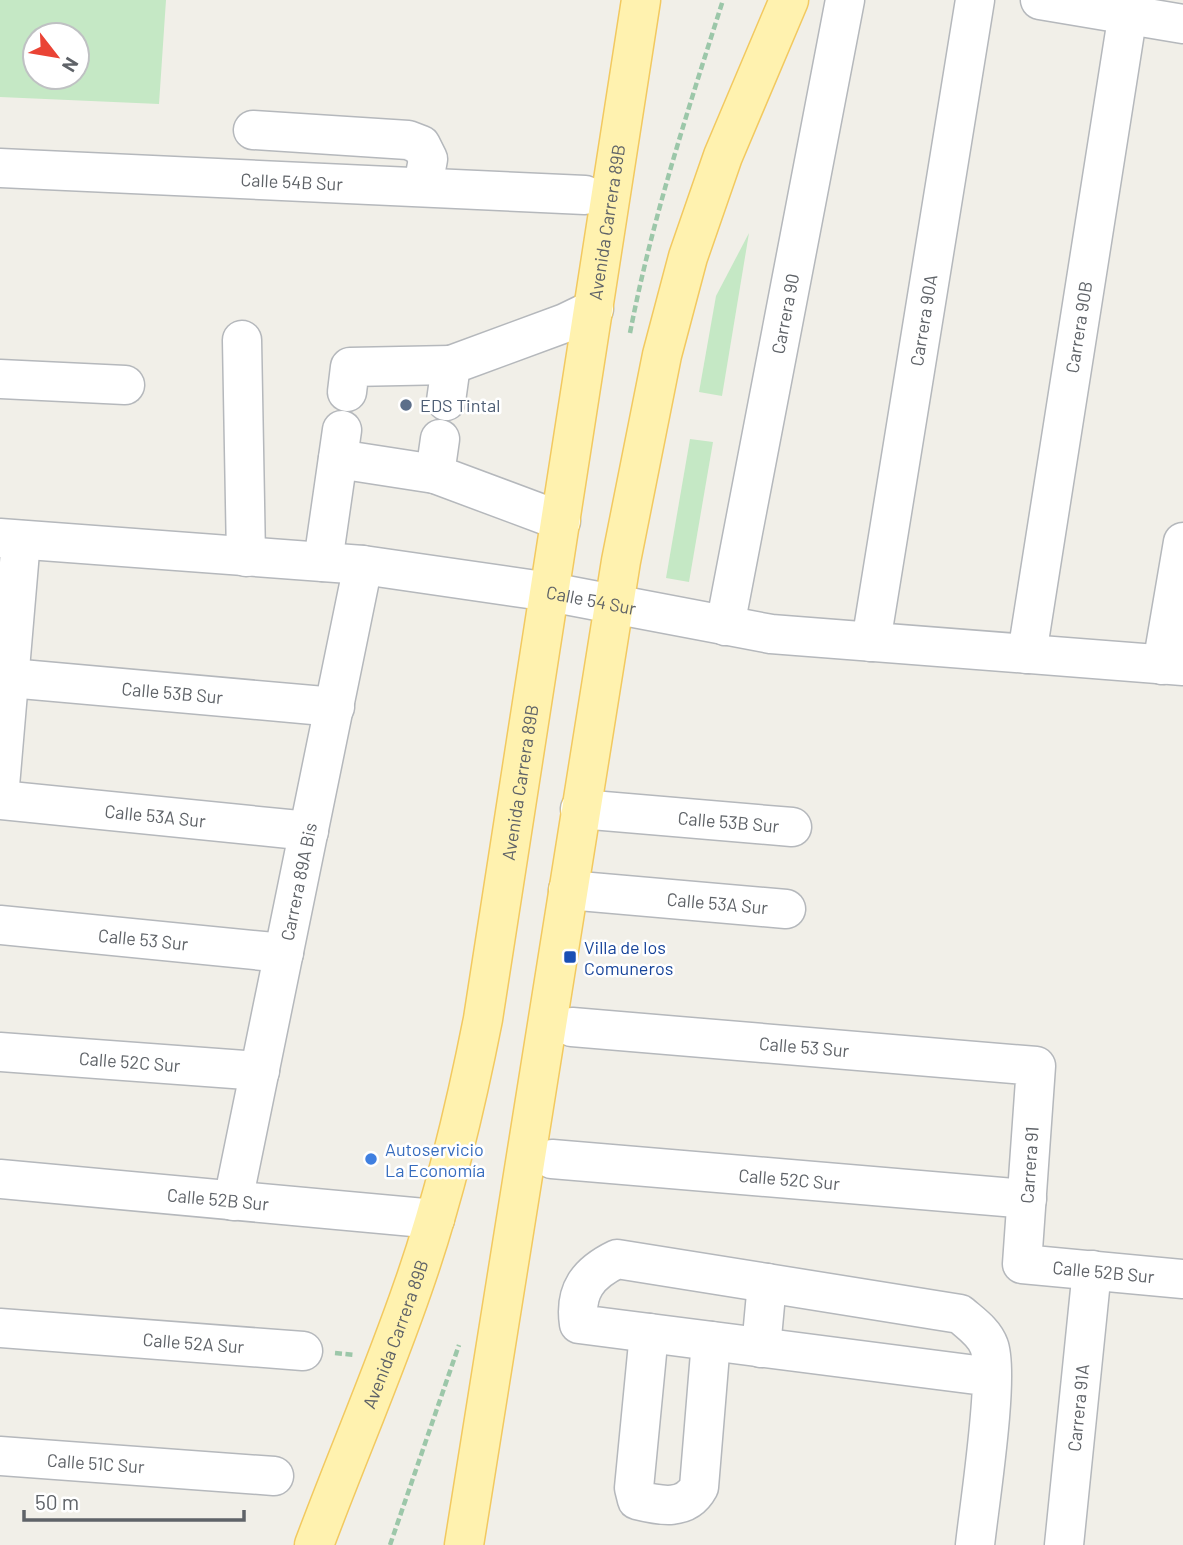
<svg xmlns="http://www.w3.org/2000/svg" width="1183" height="1545" viewBox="0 0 1183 1545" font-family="Barlow,sans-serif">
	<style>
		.green { fill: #c5e8c5; fill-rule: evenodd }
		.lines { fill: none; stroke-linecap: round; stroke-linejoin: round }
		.minor-casing { stroke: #b5b8bc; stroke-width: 41 }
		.major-casing { stroke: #f2c960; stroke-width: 41 }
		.path { stroke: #9cc7a9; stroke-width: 4.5; stroke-dasharray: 7 3.5; stroke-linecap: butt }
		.minor { stroke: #fff; stroke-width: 38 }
		.major { stroke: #fff2af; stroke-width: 38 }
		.service-dot { fill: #5c6f8a; stroke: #fff; stroke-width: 2.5 }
		.transit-dot { fill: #1a4fb4; stroke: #fff; stroke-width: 2.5 }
		.shop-dot { fill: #3f7fe0; stroke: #fff; stroke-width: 2.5 }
		.labels { text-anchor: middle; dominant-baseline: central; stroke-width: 5; stroke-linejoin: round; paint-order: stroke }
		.street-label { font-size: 18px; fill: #5f6368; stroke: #fff }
		.service-label { font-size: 18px; fill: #4e5e75; stroke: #fff; text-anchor: start }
		.transit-label { font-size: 18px; fill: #164399; stroke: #fff; text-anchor: start }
		.shop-label { font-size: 18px; fill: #366cbe; stroke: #fff; text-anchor: start }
	</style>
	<rect width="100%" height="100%" fill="#f1efe8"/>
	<g class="green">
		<path d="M0,0H166L159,104L0,97ZM77,35V77H35V35Z"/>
		<path d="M749,233L722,396L699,392L716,296Z"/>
		<path d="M690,439L713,442L689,582L666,578Z"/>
	</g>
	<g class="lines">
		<defs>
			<g id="minor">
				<path d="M1040,0L1183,24"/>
				<path d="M253,130L408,140L421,145L428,159L423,186"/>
				<path id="s1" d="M0,168L585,195"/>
				<path d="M242,340L246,557"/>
				<path d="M0,379L125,385"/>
				<path d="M347,392L350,367L451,365"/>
				<path d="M446,401L451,365L565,323L594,309"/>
				<path d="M440,439L435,474L561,521"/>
				<path d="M338,459L435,474"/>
				<path id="s2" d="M0,538L363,565L550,592L771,634L1183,666"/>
				<path d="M323,562L342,430"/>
				<path id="s3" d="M725,626L845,0"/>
				<path id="s4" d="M871,642L975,0"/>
				<path id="s5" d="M1027,654L1130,0"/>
				<path d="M1162,665L1183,542"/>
				<path id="s6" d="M10,678L335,707"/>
				<path d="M0,786L21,540"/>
				<path id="s7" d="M0,800L309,831"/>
				<path id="s8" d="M580,809L792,827"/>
				<path id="s9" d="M568,890L786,909"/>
				<path id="s10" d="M0,925L284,953"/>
				<path id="s11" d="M572,1027L1036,1066L1022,1264L1183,1279"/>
				<path id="s12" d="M0,1052L260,1071"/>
				<path id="s13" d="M552,1159L1027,1199"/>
				<path id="s14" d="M0,1179L435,1219"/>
				<path id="s15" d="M233,1201L363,565"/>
				<path id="s16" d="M0,1328L303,1351"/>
				<path d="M649,1333L634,1488L637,1500C661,1506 686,1511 699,1487L711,1341"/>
				<path d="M761,1348L767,1283"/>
				<path id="s17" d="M0,1456L274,1476"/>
				<path d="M975,1545C979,1507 1000,1374 989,1346C984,1332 970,1323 960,1314L617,1259C588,1273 574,1291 579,1324L992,1377"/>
				<path id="s18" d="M1064,1545L1092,1270"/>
			</g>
			<g id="major">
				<path id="s19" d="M314,1545C346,1459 383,1374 413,1287C444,1199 465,1110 483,1019L641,0"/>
				<path d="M464,1545L621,561L662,355L688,257L723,156L789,0"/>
			</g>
		</defs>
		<use href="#minor" class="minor-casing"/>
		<use href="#major" class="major-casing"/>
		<g class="path">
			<path d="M630,333C652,219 688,110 723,0"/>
			<path d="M335,1353L355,1355"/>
			<path d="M390,1545L459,1345"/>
		</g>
		<use href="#minor" class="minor"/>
		<use href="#major" class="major"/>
	</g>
	<circle class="service-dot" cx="406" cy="405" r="7"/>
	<rect class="transit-dot" x="563" y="950" width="14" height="14" rx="3.5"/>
	<circle class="shop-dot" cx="371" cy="1159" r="7"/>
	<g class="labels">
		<g class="street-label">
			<text stroke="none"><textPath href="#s1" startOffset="292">Calle 54B Sur</textPath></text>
			<text stroke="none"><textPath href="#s19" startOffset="1360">Avenida Carrera 89B</textPath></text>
			<text stroke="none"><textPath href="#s3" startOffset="318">Carrera 90</textPath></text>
			<text stroke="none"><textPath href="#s4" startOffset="326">Carrera 90A</textPath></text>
			<text stroke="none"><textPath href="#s5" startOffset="331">Carrera 90B</textPath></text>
			<text stroke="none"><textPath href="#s2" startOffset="595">Calle 54 Sur</textPath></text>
			<text stroke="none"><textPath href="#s6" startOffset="163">Calle 53B Sur</textPath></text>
			<text stroke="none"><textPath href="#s19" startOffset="793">Avenida Carrera 89B</textPath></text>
			<text stroke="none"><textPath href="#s7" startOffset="156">Calle 53A Sur</textPath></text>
			<text stroke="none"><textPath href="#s8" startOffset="149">Calle 53B Sur</textPath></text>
			<text stroke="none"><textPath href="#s15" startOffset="326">Carrera 89A Bis</textPath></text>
			<text stroke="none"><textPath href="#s9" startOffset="150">Calle 53A Sur</textPath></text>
			<text stroke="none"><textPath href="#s10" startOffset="144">Calle 53 Sur</textPath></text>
			<text stroke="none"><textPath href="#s11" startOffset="233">Calle 53 Sur</textPath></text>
			<text stroke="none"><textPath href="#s12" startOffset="130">Calle 52C Sur</textPath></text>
			<text transform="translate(1029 1165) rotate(-86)">Carrera 91</text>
			<text stroke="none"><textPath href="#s13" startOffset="238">Calle 52C Sur</textPath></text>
			<text stroke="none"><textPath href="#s14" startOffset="219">Calle 52B Sur</textPath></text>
			<text stroke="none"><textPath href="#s11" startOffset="746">Calle 52B Sur</textPath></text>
			<text stroke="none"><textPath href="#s19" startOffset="226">Avenida Carrera 89B</textPath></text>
			<text stroke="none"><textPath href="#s16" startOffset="194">Calle 52A Sur</textPath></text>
			<text stroke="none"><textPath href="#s18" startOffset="138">Carrera 91A</textPath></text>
			<text stroke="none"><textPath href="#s17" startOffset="96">Calle 51C Sur</textPath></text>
		</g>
		<g class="service-label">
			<text x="420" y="405">EDS Tintal</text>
		</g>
		<g class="transit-label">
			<text x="584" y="947">Villa de los<tspan x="584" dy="21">Comuneros</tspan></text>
		</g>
		<g class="shop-label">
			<text x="385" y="1149">Autoservicio<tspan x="385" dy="21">La Economía</tspan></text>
		</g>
	</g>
	<g transform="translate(56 56) rotate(121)"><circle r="33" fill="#ffffff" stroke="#bfc1c3" stroke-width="2"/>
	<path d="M0-5L12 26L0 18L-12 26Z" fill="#ea4335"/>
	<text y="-10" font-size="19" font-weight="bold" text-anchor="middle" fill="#5f6368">N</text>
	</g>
	<path d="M24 1510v10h220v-10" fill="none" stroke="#5f6368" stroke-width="3.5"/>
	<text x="35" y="1510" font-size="21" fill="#5f6368" stroke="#ffffff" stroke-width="5" paint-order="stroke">50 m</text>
</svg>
